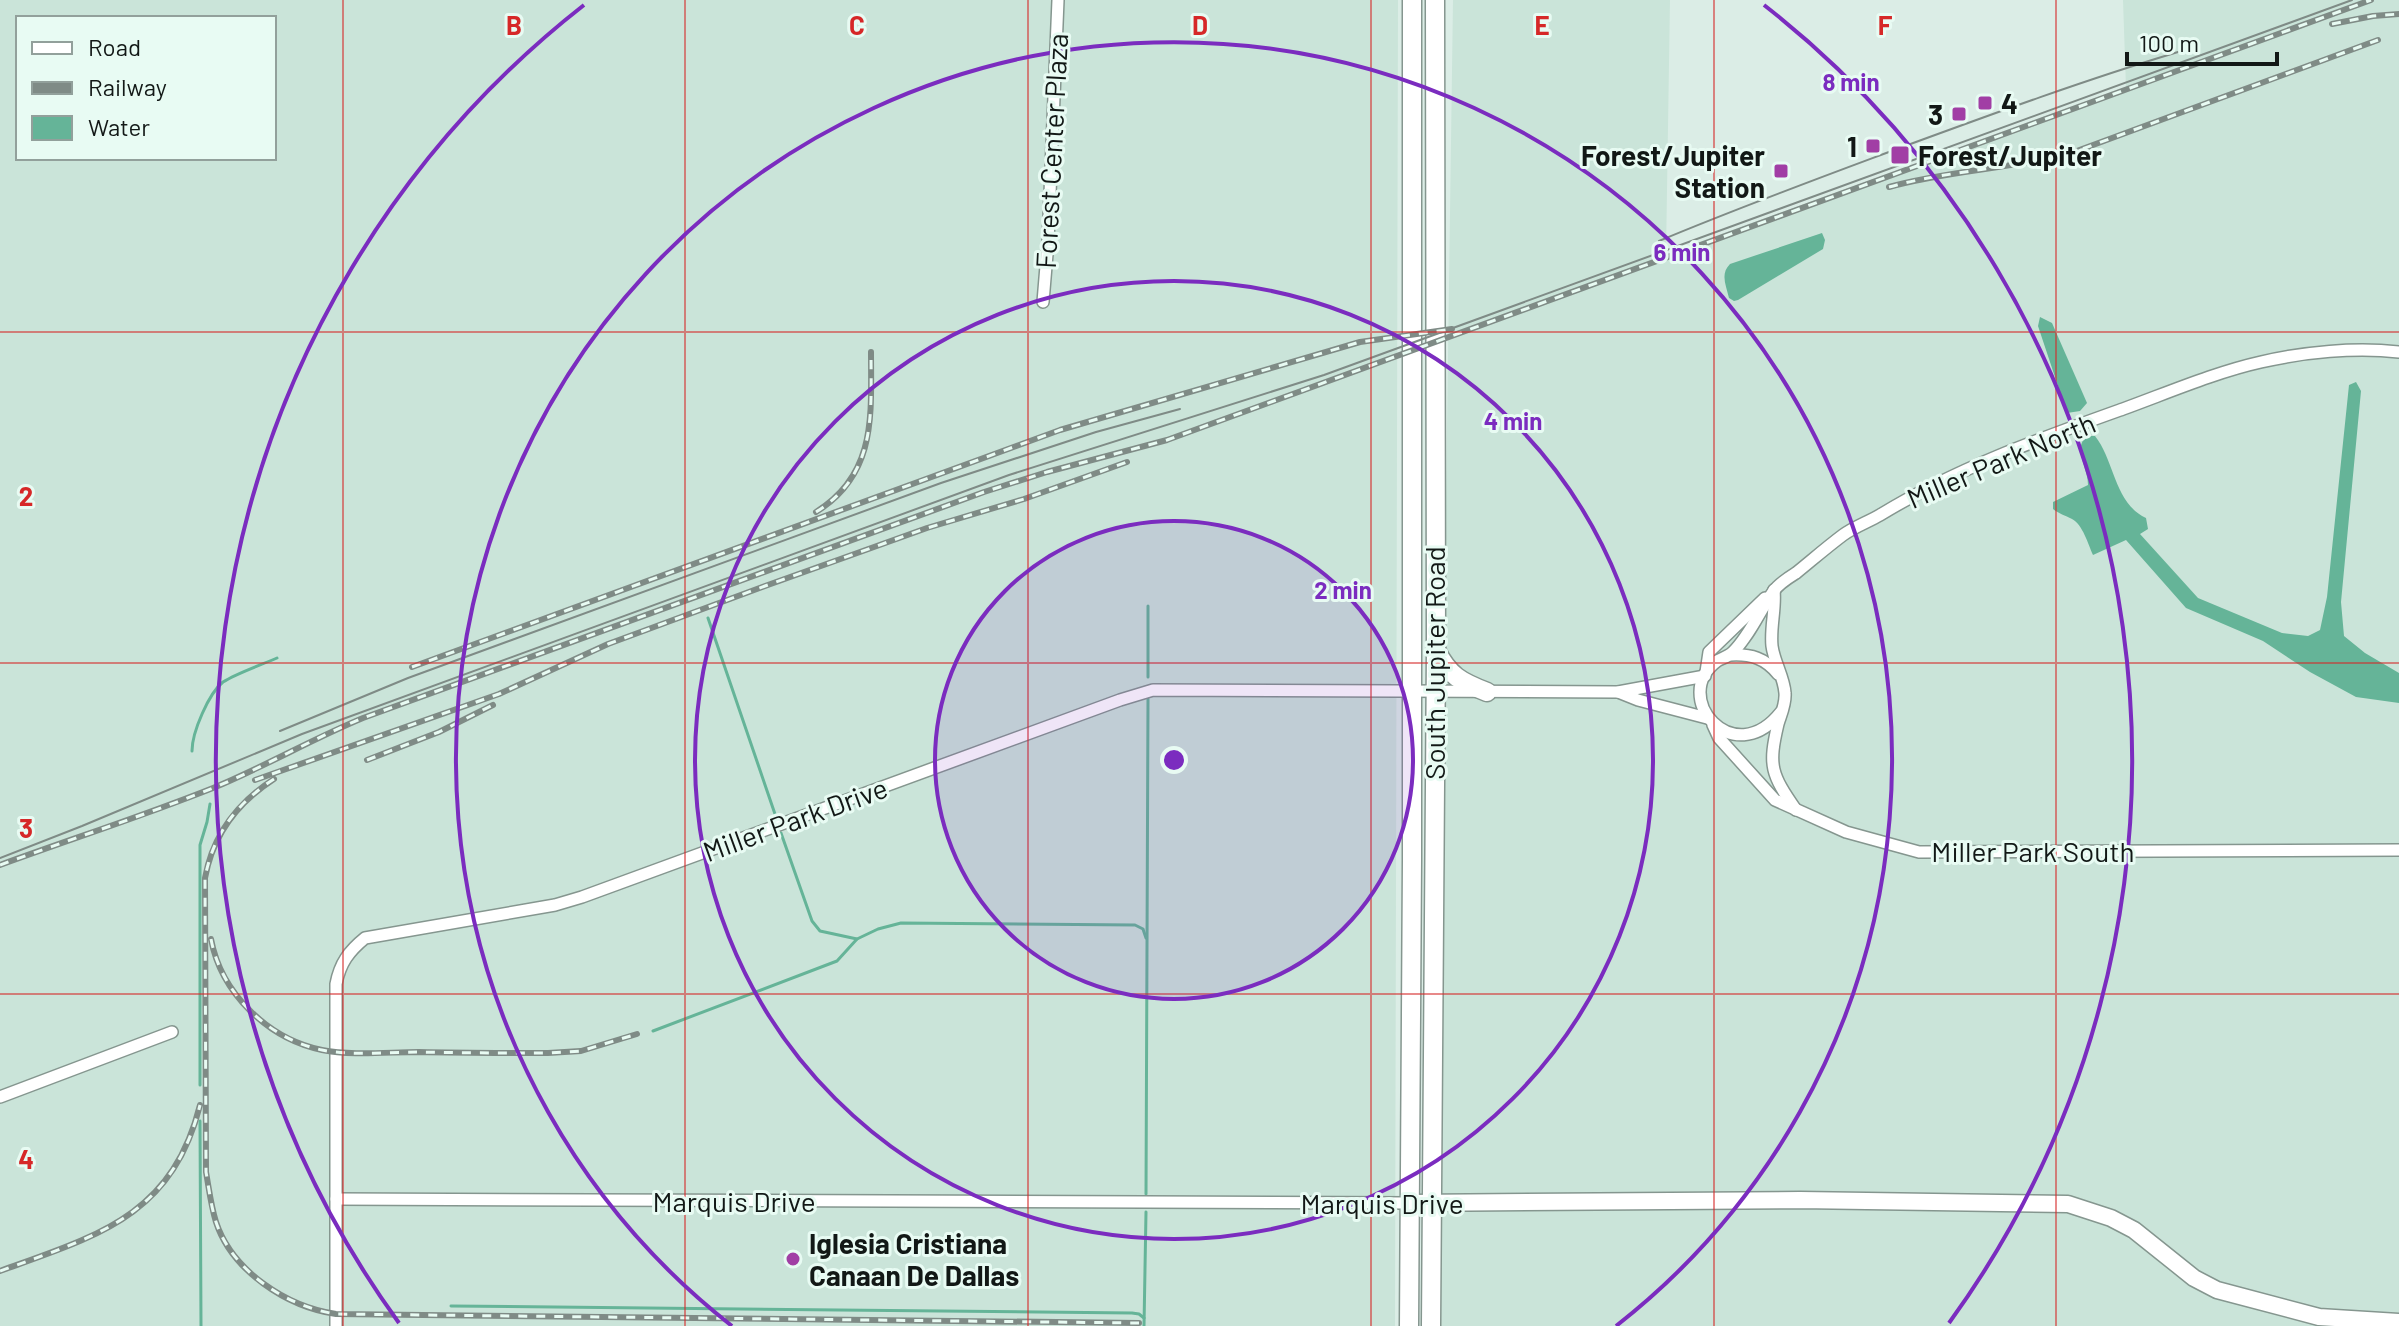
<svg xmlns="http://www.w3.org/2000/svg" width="2399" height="1326" viewBox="0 0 2399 1326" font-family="Barlow,sans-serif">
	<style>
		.built { fill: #cae4d9; fill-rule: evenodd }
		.water { fill: #65b498 }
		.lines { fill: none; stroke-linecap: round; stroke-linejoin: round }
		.stream { stroke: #65b498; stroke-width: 3 }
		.street-casing { stroke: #85968f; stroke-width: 14 }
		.secondary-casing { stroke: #85968f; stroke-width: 19 }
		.primary-casing { stroke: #85968f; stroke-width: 21 }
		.street { stroke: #fff; stroke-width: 11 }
		.secondary { stroke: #fff; stroke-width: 16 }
		.primary { stroke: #fff; stroke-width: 18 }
		.tram { stroke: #7f8b86; stroke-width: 2 }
		.rail-casing { stroke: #7f8b86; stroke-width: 6 }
		.rail { stroke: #e8fbf3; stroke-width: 3; stroke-dasharray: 9; stroke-linecap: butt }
		.grid { fill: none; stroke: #d62828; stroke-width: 2; stroke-opacity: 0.55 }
		.ring { fill: none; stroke: #7b2cbf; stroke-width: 4 }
		.poi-dot { fill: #a13ea5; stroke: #e8fbf3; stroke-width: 3 }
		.labels { text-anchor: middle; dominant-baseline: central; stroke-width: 6; stroke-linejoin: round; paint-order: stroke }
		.poi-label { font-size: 28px; font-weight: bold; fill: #121816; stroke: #e8fbf3; text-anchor: start }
		.street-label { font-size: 28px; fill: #121816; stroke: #e8fbf3 }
		.grid-label { font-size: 26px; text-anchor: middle; font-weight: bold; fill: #d62828; stroke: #e8fbf3; stroke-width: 6; stroke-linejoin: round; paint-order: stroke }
		.centre { fill: #7b2cbf; stroke: #e8fbf3; stroke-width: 4 }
		.ring-label { font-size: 24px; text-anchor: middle; font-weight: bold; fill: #7b2cbf; stroke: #e8fbf3; stroke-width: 6; stroke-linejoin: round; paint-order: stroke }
	</style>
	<rect width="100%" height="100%" fill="#dbede6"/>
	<g class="built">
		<path d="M0,0H1398L1395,1326H0ZM18,18H274V158H18Z"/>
		<path d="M1453,0H1670L1666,254L2126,88L2123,0H2399V1326H1439L1444,642Z"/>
	</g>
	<g class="water">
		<path d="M1822,233L1825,240L1823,249L1738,300L1734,301L1729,298C1726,285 1720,274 1730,264Z"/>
		<path d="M2040,317L2052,323L2087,403L2080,411L2067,413L2038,326Z"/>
		<path d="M2356,382L2361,391L2341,602L2344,636L2365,653L2399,673V703L2356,697L2310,672L2263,641L2186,608L2126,540L2093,555C2088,544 2083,525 2072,519C2065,515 2059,514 2053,509V502L2088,485C2088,467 2072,449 2087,436H2095C2115,461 2114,503 2146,518L2148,529L2140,534L2198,598L2282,633L2308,636L2320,630L2327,597L2349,385Z"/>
	</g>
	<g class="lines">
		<g class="stream">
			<path d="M1148,606V677"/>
			<path d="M708,618L776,817"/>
			<path d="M192,751C192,732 209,693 223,682C237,673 261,665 277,658"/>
			<path d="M781,833L812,921L820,931L857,939L878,929L901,923L1135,925L1143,929L1146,938"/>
			<path d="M653,1031L837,961L857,939"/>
			<path d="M200,1085V845L207,822L210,804"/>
			<path d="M200,1121L201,1326"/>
			<path d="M1146,1194L1148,699"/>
			<path d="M451,1306L1132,1313L1139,1314L1144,1318"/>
			<path d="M1144,1326L1146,1212"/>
		</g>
		<defs>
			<g id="street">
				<path d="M1043,302L1048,242L1058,0"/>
				<path d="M1774,590C1776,609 1770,627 1772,646C1774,662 1784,677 1785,693C1786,704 1781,714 1778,724C1768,766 1771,774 1796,810"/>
				<path d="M1731,655C1751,654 1765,658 1778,674"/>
				<path d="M1706,672L1709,652L1765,598"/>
				<path d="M1618,692L1638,700L1707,718"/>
				<path d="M1781,712C1733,773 1669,696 1717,661C1722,658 1728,657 1733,652C1750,635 1759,612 1773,592C1778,584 1788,578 1796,573C1812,560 1827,547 1843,535C1854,527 1868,522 1880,515C1957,468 2039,439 2123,409C2167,393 2216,372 2261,362C2304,352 2355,347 2399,352"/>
				<path d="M1713,725L1719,738L1775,800L1846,832L1919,852L2399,850"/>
				<path d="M0,1097L172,1032"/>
				<path d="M336,1199L1410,1203"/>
				<path d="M336,1326V984C340,963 349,951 365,938L555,905L582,897L1120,700L1153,690L1618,692L1705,676"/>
			</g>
			<path id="secondary" d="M1410,1203L1800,1200L2068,1204L2111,1218L2134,1230L2194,1278L2217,1290L2319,1317L2399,1322"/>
			<g id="primary">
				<path d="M1436,650C1449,676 1461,682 1487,692"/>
				<path d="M1409,1326L1412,860V0"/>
				<path d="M1431,1326L1436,649L1435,0"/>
			</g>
		</defs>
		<use href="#street" class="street-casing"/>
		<use href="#secondary" class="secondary-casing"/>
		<use href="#primary" class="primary-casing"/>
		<use href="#street" class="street"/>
		<use href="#secondary" class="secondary"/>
		<use href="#primary" class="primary"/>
		<g class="tram">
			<path d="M1659,241C1740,207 1822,177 1905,146C1995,113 2085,80 2178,52"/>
			<path d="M280,731L408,678L941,483L1096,432L1180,409"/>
			<path d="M0,858L82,826L302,734L1009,475L1324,375L2352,0"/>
		</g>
		<defs>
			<g id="rail">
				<path d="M2332,24L2373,16L2399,14"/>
				<path d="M1889,187C1950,170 2013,169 2074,152L2378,40"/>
				<path d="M816,512C877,474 871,415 871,352"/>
				<path d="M412,667L1060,430L1360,342L1452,329"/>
				<path d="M367,760L439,732L493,705"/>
				<path d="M274,779C237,803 213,834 205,878L206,1172C209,1189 211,1206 216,1222C232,1271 287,1307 336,1314L1139,1323"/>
				<path d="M255,780L499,694L608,644L765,586L927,528L1024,499L1127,462"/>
				<path d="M0,865C71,839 143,816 213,788C264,767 312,739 363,718L984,492L1047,472L1167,440L2371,0"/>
				<path d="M211,939C221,993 268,1039 322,1050C351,1056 389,1052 419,1052C462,1053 505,1053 548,1053L581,1051L637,1034"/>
				<path d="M0,1271C96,1236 172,1217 200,1105"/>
			</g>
		</defs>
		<use href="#rail" class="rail-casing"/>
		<use href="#rail" class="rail"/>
	</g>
	<path class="grid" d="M343,0V1326M685,0V1326M1028,0V1326M1371,0V1326M1714,0V1326M2056,0V1326M0,332H2399M0,663H2399M0,994H2399"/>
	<circle cx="1174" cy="760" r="239" fill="#7b2cbf" fill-opacity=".12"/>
	<g class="ring">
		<circle cx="1174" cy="760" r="239"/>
		<circle cx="1174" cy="760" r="479"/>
		<path d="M732 1326A718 718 0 1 1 1616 1326"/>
		<path d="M399 1323A958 958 0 0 1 584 5M1764 5A958 958 0 0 1 1949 1323"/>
	</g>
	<g class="poi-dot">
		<rect x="1977" y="95" width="16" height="16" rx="4"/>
		<rect x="1951" y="106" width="16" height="16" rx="4"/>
		<rect x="1865" y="138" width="16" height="16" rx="4"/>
		<rect x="1890" y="145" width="20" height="20" rx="4"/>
		<rect x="1773" y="163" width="16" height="16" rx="4"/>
		<circle cx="793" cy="1259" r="8"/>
	</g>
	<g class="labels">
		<g class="poi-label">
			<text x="2001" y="103">4</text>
			<text x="1943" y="114" text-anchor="end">3</text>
			<text x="1857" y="146" text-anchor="end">1</text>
			<text x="1765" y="155" text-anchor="end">Forest/Jupiter<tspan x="1765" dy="32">Station</tspan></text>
			<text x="1918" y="155">Forest/Jupiter</text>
			<text x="809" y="1243">Iglesia Cristiana<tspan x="809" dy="32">Canaan De Dallas</tspan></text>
		</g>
		<g class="street-label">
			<text transform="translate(1051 151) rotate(-87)">Forest Center Plaza</text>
			<text transform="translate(2001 460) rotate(-23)">Miller Park North</text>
			<text transform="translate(1434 663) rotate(-90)">South Jupiter Road</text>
			<text transform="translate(795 819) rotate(-20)">Miller Park Drive</text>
			<text x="2033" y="851">Miller Park South</text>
			<text x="734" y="1201">Marquis Drive</text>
			<text x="1382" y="1203">Marquis Drive</text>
		</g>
	</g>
	<g class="grid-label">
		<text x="514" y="35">B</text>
		<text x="857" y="35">C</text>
		<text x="1200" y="35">D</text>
		<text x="1542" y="35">E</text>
		<text x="1885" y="35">F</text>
		<text x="26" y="506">2</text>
		<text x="26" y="838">3</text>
		<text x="26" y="1169">4</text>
	</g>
	<circle cx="1174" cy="760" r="12" class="centre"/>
	<g class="ring-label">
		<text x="1851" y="91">8 min</text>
		<text x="1682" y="261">6 min</text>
		<text x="1513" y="430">4 min</text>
		<text x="1343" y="599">2 min</text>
	</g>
	<rect x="16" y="16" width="260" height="144" fill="#e8fbf3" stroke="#92a09b" stroke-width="2"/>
	<rect x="32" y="42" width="40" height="12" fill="#ffffff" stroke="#92a09b" stroke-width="2"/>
	<text x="88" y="56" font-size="24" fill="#121816">Road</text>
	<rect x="32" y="82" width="40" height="12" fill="#7f8b86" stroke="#92a09b" stroke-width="2"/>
	<text x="88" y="96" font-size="24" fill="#121816">Railway</text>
	<rect x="32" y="116" width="40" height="24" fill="#65b498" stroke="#92a09b" stroke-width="2"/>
	<text x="88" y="136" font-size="24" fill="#121816">Water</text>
	<path d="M2127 52v12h150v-12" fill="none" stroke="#121816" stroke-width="4"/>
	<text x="2139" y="52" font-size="24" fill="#121816" stroke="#e8fbf3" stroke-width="6" paint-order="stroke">100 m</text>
</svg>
